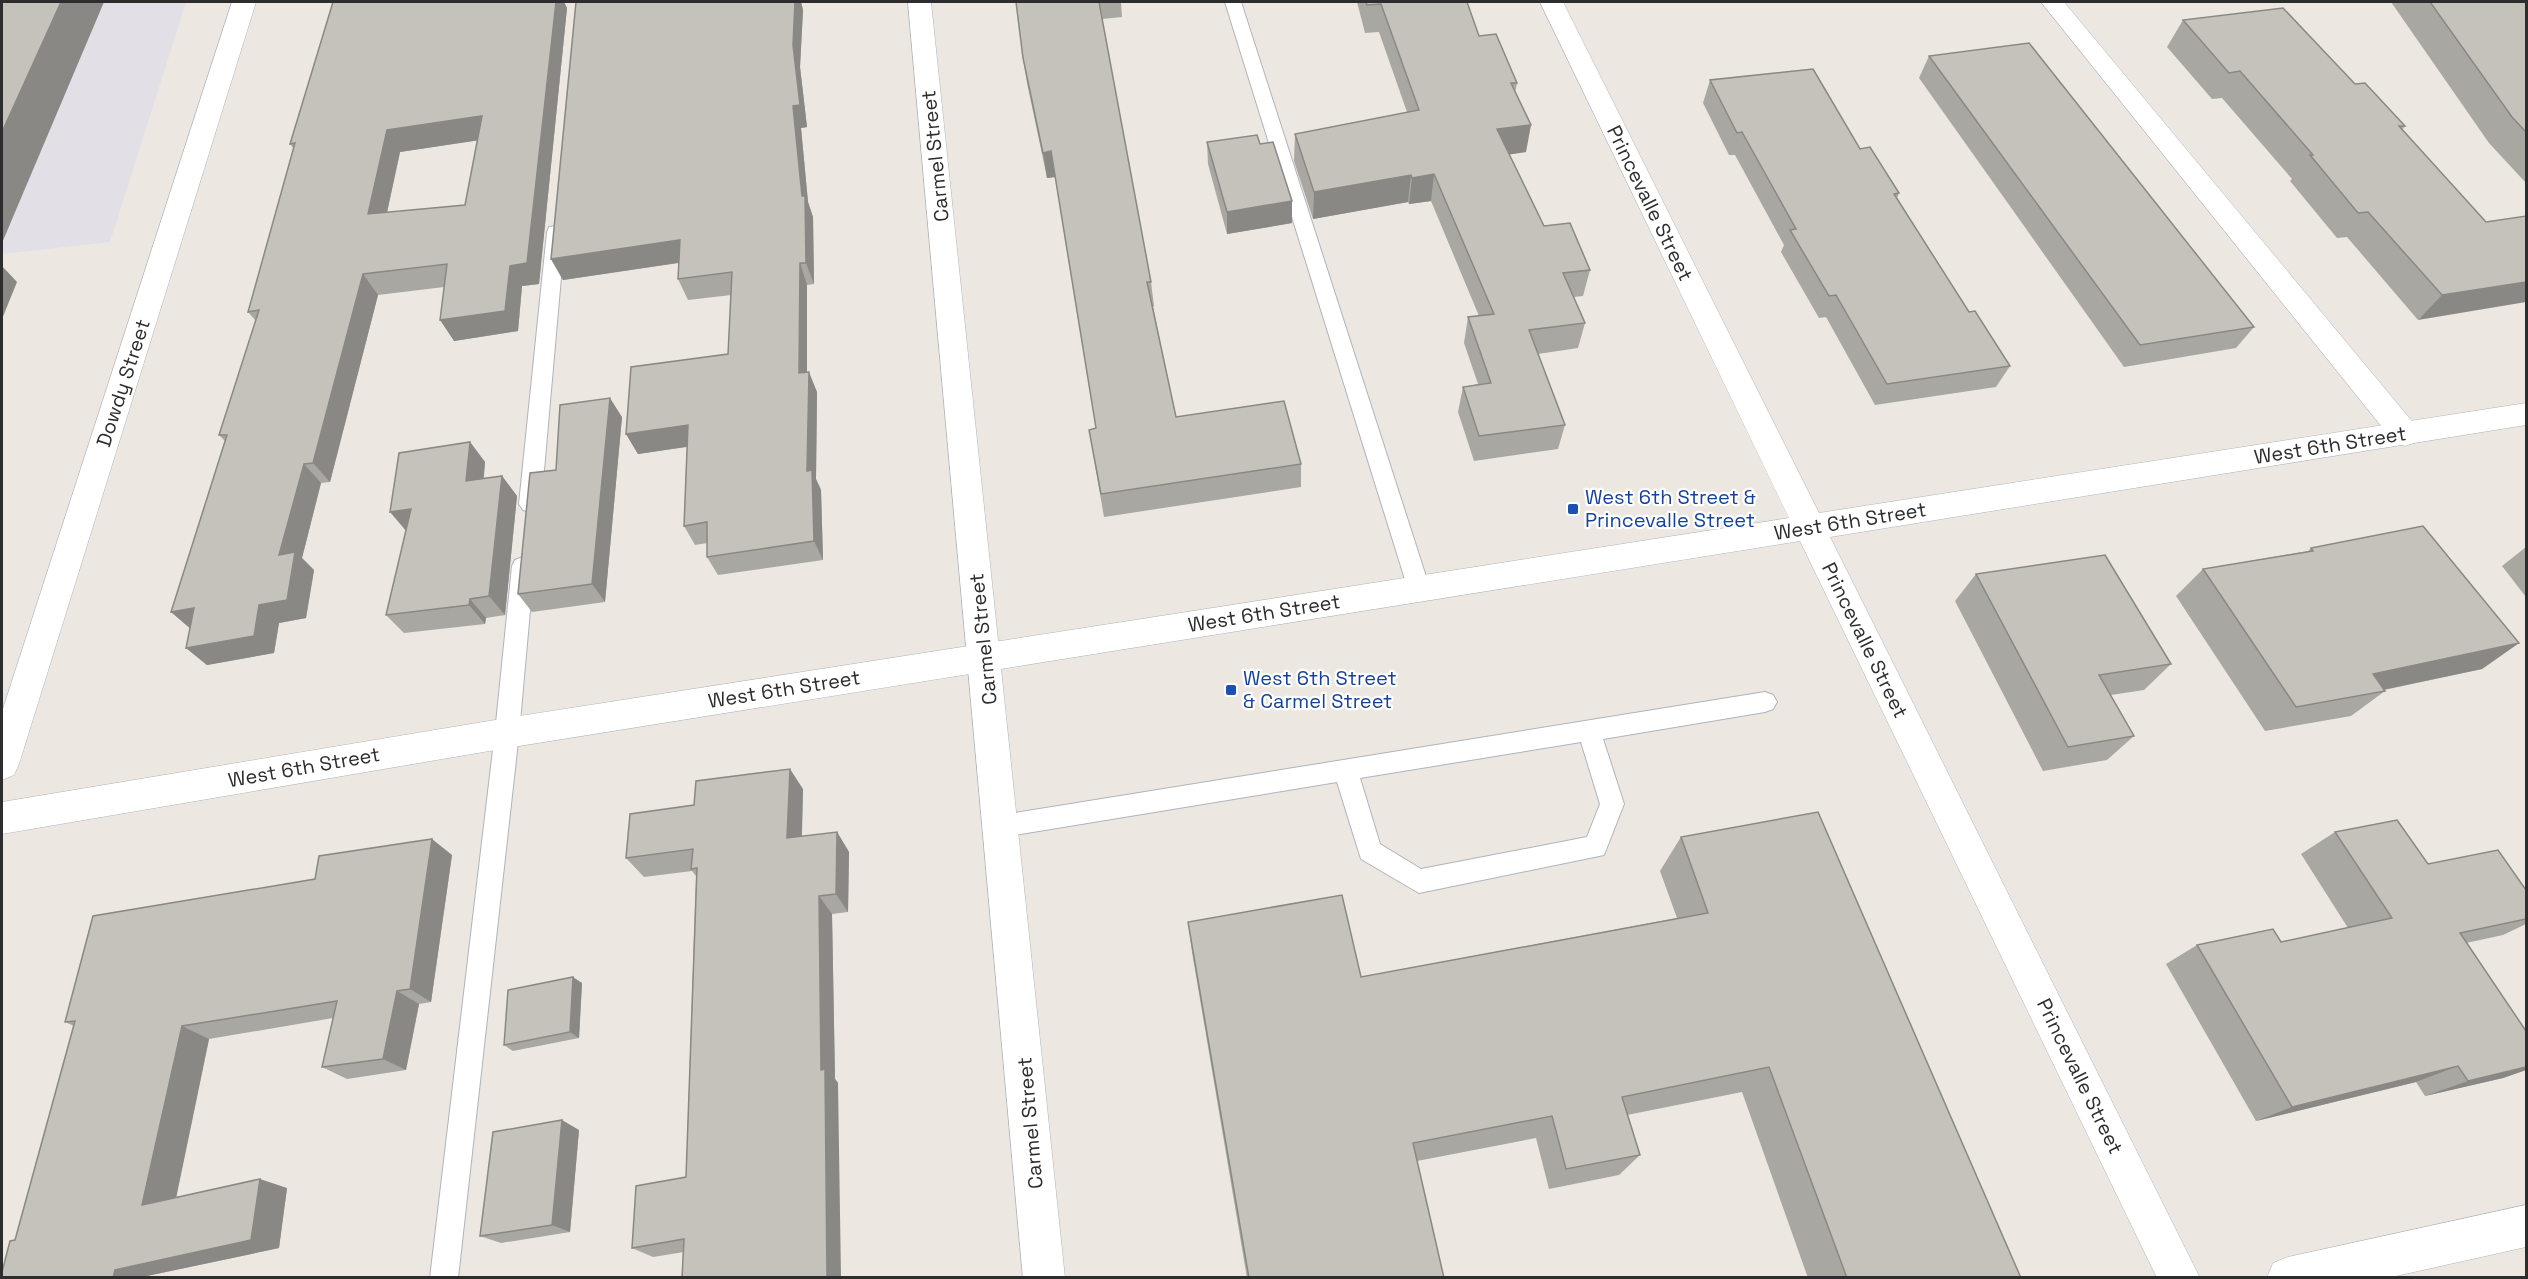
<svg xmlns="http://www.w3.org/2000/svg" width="2528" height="1279" font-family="'Space Grotesk',sans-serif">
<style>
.industrial{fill:#e2e0e6}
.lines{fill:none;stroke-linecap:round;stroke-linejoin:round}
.lane-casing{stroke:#b1b3bb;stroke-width:2}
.street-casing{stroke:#b1b3bb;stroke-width:1}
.secondary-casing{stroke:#b1b3bb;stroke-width:1}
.lane{fill:#fff;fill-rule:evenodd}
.street{fill:#fff;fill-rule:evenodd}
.secondary{fill:#fff;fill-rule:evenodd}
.wall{fill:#a9a7a2;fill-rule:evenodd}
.shaded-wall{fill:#8a8884}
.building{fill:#c5c2bc;stroke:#8a8884;stroke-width:1.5;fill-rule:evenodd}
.transit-dot{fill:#1a4fb4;stroke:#fff;stroke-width:2}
.labels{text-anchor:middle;stroke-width:4.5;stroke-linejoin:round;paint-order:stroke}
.street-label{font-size:20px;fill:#2d2d2d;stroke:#fff}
.transit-label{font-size:20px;fill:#164399;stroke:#fff;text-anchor:start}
</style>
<rect width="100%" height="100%" fill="#ece7e1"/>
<polygon class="industrial" points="2,2 186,2 110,242 2,254"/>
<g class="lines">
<defs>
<g id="lane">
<polygon points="1225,2 1241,2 1430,589 1427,595 1419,598 1411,595 1408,589"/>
<polygon points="556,226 563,227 565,232 541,504 537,510 530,512 523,510 519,504 547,232 549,227"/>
<polygon points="523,557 531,560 534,566 519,733 458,1278 430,1278 495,733 512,566 515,560"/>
<path d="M1765 692 1773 695 1777 702 1773 709 1765 712 1603 739 1624 804 1604 855 1419 893 1361 859 1337 782 1002 837 993 834 990 826 993 818 1002 815ZM1581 742 1600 804 1587 837 1421 869 1380 844 1360 778Z"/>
</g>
<g id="street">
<polygon points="232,2 256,2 19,764 14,775 2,780 2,712"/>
<polygon points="908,2 931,2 1065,1278 1023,1278"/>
<polygon points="2041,2 2064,2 2416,426 2420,434 2416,442 2405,446 2394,442"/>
<polygon points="2526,1205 2526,1247 2387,1278 2267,1278 2273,1263 2288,1257"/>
</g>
<polygon id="secondary" points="1540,2 1563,2 1819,513 2526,403 2526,425 1830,537 2200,1278 2157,1278 1800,541 507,748 2,834 2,802 507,718 1789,518"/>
</defs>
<use href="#lane" class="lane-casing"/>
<use href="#street" class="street-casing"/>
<use href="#secondary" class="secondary-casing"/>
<use href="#lane" class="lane"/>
<use href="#street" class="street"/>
<use href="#secondary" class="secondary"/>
</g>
<g class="wall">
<path d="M333 2H564L567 8 539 284 522 286 518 331 454 341 444 287 378 295 330 482 321 483 302 558 314 570 306 618 279 623 274 653 207 665 186 648 190 628 171 612 225 441 219 435 256 321 248 312 294 149 290 144ZM478 140 465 205 387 213 400 152Z"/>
<polygon points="576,2 801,2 803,10 800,67 807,127 801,128 808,202 813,217 814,284 807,285 807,372 817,392 816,479 821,490 823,560 718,575 707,557 707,543 695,545 684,526 687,447 638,454 626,434 728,354 731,295 688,300 678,279 679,263 563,280 551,259"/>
<polygon points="1016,2 1121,2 1122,17 1102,19 1151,282 1154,306 1153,307 1176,417 1301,464 1301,487 1104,517 1089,430 1096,429 1055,177 1047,178 1027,83 1023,58"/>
<polygon points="1357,2 1467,2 1479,36 1517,83 1515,93 1526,152 1509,154 1544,226 1590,270 1583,296 1574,297 1585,323 1578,348 1538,354 1565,425 1558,449 1474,461 1458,412 1463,387 1478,384 1464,343 1468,317 1479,316 1431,201 1409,204 1408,202 1313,219 1294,161 1295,134 1407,112 1379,32 1365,33"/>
<polygon points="2391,2 2525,2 2526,4 2526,183 2489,143"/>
<polygon points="2183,20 2355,84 2405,126 2402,130 2486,222 2526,216 2418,320 2347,237 2337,238 2290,181 2292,179 2222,98 2212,99 2167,47"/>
<polygon points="1929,56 2254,327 2236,348 2124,367 1919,78"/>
<polygon points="1710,80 1860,149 1899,193 1897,198 1969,312 2010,366 1996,387 1875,405 1826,317 1819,318 1781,252 1784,245 1735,155 1729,155 1703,103"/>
<polygon points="1207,142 1260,144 1292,201 1292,223 1227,234 1208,164"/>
<polygon points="622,417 605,602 532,612 518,594 556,470"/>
<polygon points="470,442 485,462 484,478 502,476 517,496 505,615 486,618 485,624 404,633 386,615"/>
<polygon points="2526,547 2526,597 2502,566"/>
<polygon points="2311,548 2519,643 2482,669 2384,690 2385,691 2351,716 2265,731 2176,596 2203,569 2308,551"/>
<polygon points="1976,574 2171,664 2144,690 2111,695 2134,736 2107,760 2043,771 1955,601"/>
<polygon points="803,789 802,837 837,832 849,852 848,912 832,914 835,1079 838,1083 684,1252 653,1257 632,1248 686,1177 696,876 692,871 644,877 626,858 694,805"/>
<polygon points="2335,832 2428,864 2526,890 2526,924 2503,935 2466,943 2526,1031 2526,1070 2503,1078 2425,1096 2416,1082 2256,1121 2166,964 2197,945 2281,942 2348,928 2301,854"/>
<polygon points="1681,837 2021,1278 1808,1278 1742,1092 1627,1115 1640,1155 1619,1175 1549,1189 1536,1138 1417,1161 1444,1278 1247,1278 1192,952 1188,922 1361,977 1677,918 1660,871"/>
<polygon points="452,855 431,1002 419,1004 406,1070 347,1079 322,1067 333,1018 209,1039 176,1197 287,1188 279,1248 147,1276 15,1240 74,1026 65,1022 315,879"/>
<polygon points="582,983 579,1038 513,1051 504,1045"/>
<polygon points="579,1130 570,1232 501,1243 480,1236"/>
</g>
<g class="shaded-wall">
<polygon points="61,2 104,2 2,243 2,132"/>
<polygon points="556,2 564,2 567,8 539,284 522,286 518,331 454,341 440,320 510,266"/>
<polygon points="795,2 801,2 803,10 800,67 807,127 801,128 808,202 813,217 814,284 806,263 793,106 793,45"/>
<polygon points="482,116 494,138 400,152 382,235 368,214 387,130"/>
<polygon points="1531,125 1526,152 1493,157 1497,129"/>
<polygon points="1051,151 1055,177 1047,178 1043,153"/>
<polygon points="1434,174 1431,201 1409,204 1412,178"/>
<polygon points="1411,175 1408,202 1313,219 1314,192"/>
<polygon points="1292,201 1292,223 1227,234 1227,212"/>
<polygon points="680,240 690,261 563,280 551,259"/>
<polygon points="800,263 807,285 807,394 799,373"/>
<polygon points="2,266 17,282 2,319"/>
<polygon points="363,274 378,295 330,482 313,463"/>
<polygon points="2526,282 2526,302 2418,320 2442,295"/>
<polygon points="809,372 817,392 816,479 821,490 823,560 814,541 807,471"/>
<polygon points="610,398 622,417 605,602 592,584"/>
<polygon points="688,425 698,445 638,454 626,434"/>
<polygon points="470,442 485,462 481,501 466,481"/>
<polygon points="304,464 321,483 302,558 314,570 306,618 279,623 274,653 207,665 186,648 259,605 279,555"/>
<polygon points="502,476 517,496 505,615 489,596"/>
<polygon points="411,509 407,532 390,512"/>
<polygon points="470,599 486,618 485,624 469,605"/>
<polygon points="194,608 192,630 171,612"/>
<polygon points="2519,643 2482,669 2339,699 2373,674"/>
<polygon points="790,769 803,789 801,858 787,838"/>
<polygon points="837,832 849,852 848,912 836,894"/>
<polygon points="432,839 452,855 431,1002 410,989"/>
<polygon points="819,896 832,914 835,1079 838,1083 841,1278 827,1278 821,1070"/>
<polygon points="573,977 582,983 579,1038 570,1032"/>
<polygon points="397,991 419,1004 406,1070 383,1059"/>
<polygon points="182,1026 209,1039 173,1213 142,1205"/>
<polygon points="2458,1066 2416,1082 2256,1121 2292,1107"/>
<polygon points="2526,1067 2526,1070 2503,1078 2425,1096 2468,1081"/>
<polygon points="562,1120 579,1130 570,1232 552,1225"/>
<polygon points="260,1179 287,1188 279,1248 147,1276 147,1278 113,1278 115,1270"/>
</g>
<g class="building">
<polygon points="2,2 61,2 2,132"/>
<path d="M333 2H556L527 263 510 266 505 311 440 320 447 264 363 274 313 463 304 464 279 555 295 552 287 600 259 605 254 636 186 648 194 608 171 612 227 435H219L259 310 248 312 295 143 290 144ZM482 116 465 205 368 214 387 130Z"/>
<polygon points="576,2 795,2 793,45 800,105 793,106 802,196 805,196 806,263 800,263 799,373 809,372 807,471 812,470 814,541 707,557 707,522 684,526 688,425 626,434 631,367 728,354 732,272 678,279 680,240 551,259"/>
<polygon points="1016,2 1099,2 1151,282 1147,282 1176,417 1284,401 1301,464 1101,494 1089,430 1096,428 1051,151 1043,153 1023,58"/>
<polygon points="1366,2 1467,2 1479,36 1496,34 1517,83 1511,83 1531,125 1497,129 1544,226 1570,223 1590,270 1563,273 1585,323 1529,330 1565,425 1479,436 1463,387 1491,383 1468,317 1494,314 1434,174 1412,178 1411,175 1314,192 1295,134 1419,110 1381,4 1367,5"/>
<polygon points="2430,2 2525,2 2526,4 2526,132 2512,117"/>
<polygon points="2283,8 2355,84 2365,83 2405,126 2399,126 2486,222 2526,216 2526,282 2442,295 2368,212 2358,213 2310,155 2313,155 2240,71 2229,73 2183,20"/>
<polygon points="2029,43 2254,327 2140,345 1929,56"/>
<polygon points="1813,69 1860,149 1870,147 1899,193 1894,194 1969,312 1975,311 2010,366 1887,384 1836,295 1829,296 1790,230 1796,229 1742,132 1737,133 1710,80"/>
<polygon points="1257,135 1260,144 1273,142 1292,201 1227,212 1207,142"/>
<polygon points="610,398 592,584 518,594 530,473 556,470 560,405"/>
<polygon points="470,442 466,481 502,476 489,596 470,599 469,605 386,615 411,509 390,512 399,453"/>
<polygon points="2423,526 2519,643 2373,674 2385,691 2296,707 2203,569 2313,551 2311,548"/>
<polygon points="2105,555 2171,664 2099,675 2134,736 2068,747 1976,574"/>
<polygon points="790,769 787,838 837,832 836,894 819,896 821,1070 825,1069 827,1278 682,1278 684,1239 632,1248 636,1186 686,1177 697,868 691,869 693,849 626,858 630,814 694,805 696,781"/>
<polygon points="1818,812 2021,1278 1847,1278 1769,1067 1622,1097 1640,1155 1566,1169 1552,1116 1413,1143 1444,1278 1249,1278 1188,922 1342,895 1361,977 1708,913 1681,837"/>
<polygon points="2397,820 2428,864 2498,850 2526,890 2526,919 2460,933 2526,1031 2526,1067 2468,1081 2458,1066 2292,1107 2197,945 2273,929 2281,942 2392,918 2335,832"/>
<polygon points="432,839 410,989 397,991 383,1059 322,1067 337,1001 182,1026 142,1205 260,1179 251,1240 115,1270 113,1278 2,1278 2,1272 10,1241 15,1240 75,1021 65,1022 93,916 315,879 319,856"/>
<polygon points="573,977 570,1032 504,1045 508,990"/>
<polygon points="562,1120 552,1225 480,1236 493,1132"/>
</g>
<g class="transit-dot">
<rect x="1567" y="503" width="12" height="12" rx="3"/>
<rect x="1225" y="684" width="12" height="12" rx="3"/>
</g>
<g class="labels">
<g class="street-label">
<text transform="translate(935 156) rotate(-96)" y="7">Carmel Street</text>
<text transform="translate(1650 203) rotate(64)" y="7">Princevalle Street</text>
<text transform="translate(123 383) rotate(-72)" y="7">Dowdy Street</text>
<text transform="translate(2330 445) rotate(-9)" y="7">West 6th Street</text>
<text transform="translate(1850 521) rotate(-9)" y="7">West 6th Street</text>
<text transform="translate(1264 613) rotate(-9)" y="7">West 6th Street</text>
<text transform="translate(983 639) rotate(-96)" y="7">Carmel Street</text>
<text transform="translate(1865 640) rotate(64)" y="7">Princevalle Street</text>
<text transform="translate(784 689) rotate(-9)" y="7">West 6th Street</text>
<text transform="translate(304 767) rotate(-10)" y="7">West 6th Street</text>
<text transform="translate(2080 1076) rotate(64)" y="7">Princevalle Street</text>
<text transform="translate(1030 1123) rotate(-95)" y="7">Carmel Street</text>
</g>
<g class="transit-label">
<text x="1585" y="504">West 6th Street &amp;<tspan x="1585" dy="23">Princevalle Street</tspan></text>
<text x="1243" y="685">West 6th Street<tspan x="1243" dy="23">&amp; Carmel Street</tspan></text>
</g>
</g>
<rect width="2528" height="1279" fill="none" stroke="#2d2d2d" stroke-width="6"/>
</svg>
